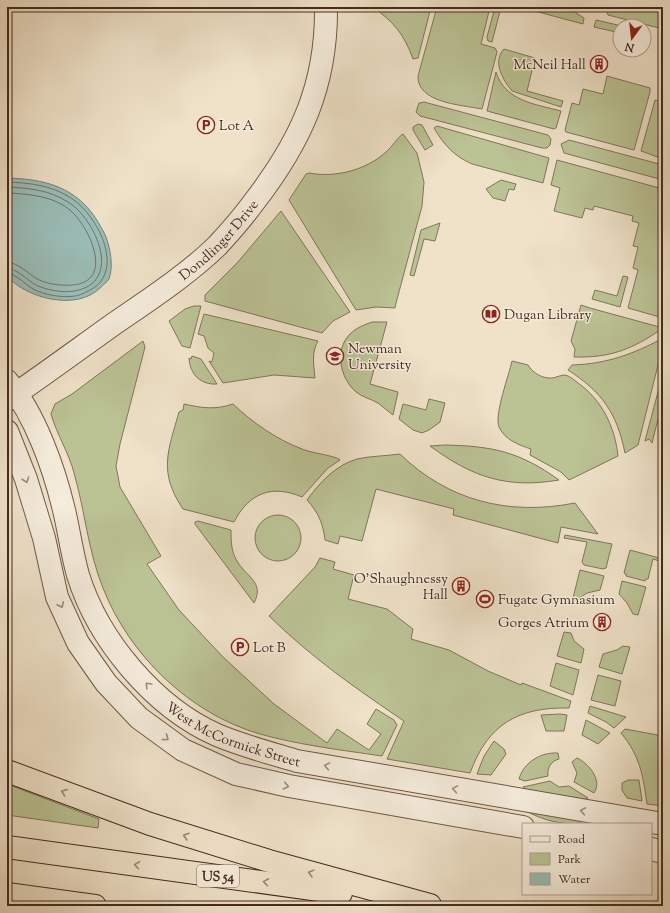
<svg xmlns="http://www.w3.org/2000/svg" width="670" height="913" font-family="'Sorts Mill Goudy',serif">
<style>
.green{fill:#bbc395;stroke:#807659}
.water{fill:#9abdb7;stroke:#788279}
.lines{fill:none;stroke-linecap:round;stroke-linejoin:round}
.shore{stroke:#70746a;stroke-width:1}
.minor-casing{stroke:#705848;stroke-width:24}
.highway-casing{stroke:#452a1d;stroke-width:24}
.minor{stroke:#f5ecdc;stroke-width:22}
.highway{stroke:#efe2c9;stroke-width:22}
.oneway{stroke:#9d8b7c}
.oneway2{stroke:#9a8673}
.labels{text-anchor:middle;stroke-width:3;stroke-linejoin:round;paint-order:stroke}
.shield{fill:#f5ecdc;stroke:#7a6456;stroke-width:1}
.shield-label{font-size:13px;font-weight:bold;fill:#452a1d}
.poi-label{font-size:14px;fill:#452a1d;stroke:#f5ecdc;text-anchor:start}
.street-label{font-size:14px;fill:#452a1d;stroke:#f5ecdc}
</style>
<rect width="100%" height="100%" fill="#efe2c9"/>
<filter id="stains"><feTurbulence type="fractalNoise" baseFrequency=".005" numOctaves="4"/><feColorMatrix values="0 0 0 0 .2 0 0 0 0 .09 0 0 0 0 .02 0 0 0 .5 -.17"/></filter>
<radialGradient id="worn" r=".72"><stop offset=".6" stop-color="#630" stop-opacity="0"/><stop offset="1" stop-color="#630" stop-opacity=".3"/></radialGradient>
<g class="green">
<path d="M372 7H431L418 58 413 59C405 36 393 20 372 7Z"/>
<path d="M437 7H490L481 44 495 48 497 52 482 109C462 105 417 103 418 76Z"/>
<polygon points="495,7 501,7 492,42 488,41 487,37"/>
<polygon points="520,7 572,7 576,13 584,18 583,24"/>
<polygon points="617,7 663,7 663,29 608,15 607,12"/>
<polygon points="596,20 622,26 620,26 620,33 594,27"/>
<path d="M504 49 535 58 527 91 563 101 561 107 512 91C503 80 492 62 504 49Z"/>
<path d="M496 72C505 101 535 104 561 111L556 128 554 129 487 111Z"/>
<polygon points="607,76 650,88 650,92 634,150 566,132 565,130 572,103 579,105 583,89 603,94"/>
<polygon points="655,100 663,102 663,159 641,151"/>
<polygon points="424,102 548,135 551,139 550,145 547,148 542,148 420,116 416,112 419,103"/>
<polygon points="418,124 422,125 433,145 425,150 413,130 413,127"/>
<path d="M437 126 549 158 543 183 472 164C454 156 444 145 434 128Z"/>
<path d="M403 134 417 153 424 182 422 206 396 303 395 308 376 307 356 310 289 200 306 174 309 173C336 178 366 170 386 152 392 147 397 138 403 134Z"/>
<polygon points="569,140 663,165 663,180 564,153 561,144"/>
<polygon points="557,160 663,189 663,318 628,308 638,270 633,268 638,247 633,246 639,223 632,221 633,216 594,206 593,210 585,208 582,218 554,211 560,188 551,185"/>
<polygon points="501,180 516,184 514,190 509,189 505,201 493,198 486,189"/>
<polygon points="281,211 350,312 333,321 322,333 205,301 205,295 237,263"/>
<polygon points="440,223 435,241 424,239 414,276 410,275 421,230"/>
<polygon points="623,276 628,277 620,307 592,299 595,290 617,296"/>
<path d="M581 305 590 308 663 328C633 349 611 358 574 357L575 349 571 341Z"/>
<polygon points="194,306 201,306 190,348 182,346 169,321 185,309"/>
<path d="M204 314 318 341C311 353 314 365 315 378L274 375 223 383 209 361 212 362 214 353 208 348 204 336 198 334Z"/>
<path d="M372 322H387L370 384 398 392 393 415C388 411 383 407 378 403 371 399 362 397 356 392 340 378 334 350 350 334 356 328 364 325 372 322Z"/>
<path d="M663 338V345L638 445 625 453C617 413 602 392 568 370L572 365C606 364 634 354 663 338Z"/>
<path d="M143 341 145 347 120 444 116 466 120 487 161 556 147 564 179 610 223 657 274 704 327 743 337 729 369 750 381 734 367 724 376 709 394 720 397 725 382 756C341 750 299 745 260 734 190 714 129 655 103 588 88 551 85 511 74 473 69 453 57 435 51 414L55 404 72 394Z"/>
<path d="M192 356 201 359 217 384C201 385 190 375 189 358L191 359Z"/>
<path d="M512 361 528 365C533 373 542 379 553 378 557 377 561 375 565 375 570 376 574 380 578 383 602 400 615 427 618 456L569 480 561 472 530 455 531 449C519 445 505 440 499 427 494 415 509 375 512 361Z"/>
<polygon points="663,373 663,399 652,443 649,439 645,441"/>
<polygon points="429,399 445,403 440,422 429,430 422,433 413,430 399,419 403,404 426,410"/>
<path d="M184 404C201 408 216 410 233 404 253 423 276 439 302 449 311 453 337 456 340 460L328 468 302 497C272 484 249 493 234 522L183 509C158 472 168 451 179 412L183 410Z"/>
<path d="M445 445C493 446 520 452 559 480 507 489 472 477 430 446Z"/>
<path d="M400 454C448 501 509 516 575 503L598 534 561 527 558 543 453 515 454 509 376 489 362 541 340 536 338 544 325 540C323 523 318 512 307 500 320 482 336 465 357 459 370 456 386 456 400 454Z"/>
<circle cx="278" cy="538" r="23"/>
<path d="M198 521 231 530C231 541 231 551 237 561 246 577 265 582 254 603L195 524V522Z"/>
<polygon points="565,535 612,544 606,568 603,569 584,565 582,562 587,542 564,538"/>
<polygon points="630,550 663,559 663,562 653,559 648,579 646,579 645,581 626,576 626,574 624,573"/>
<path d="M320 558 335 562 333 569 354 575 348 599 387 609 413 629 411 639 449 650 488 671 521 685 522 683 571 701 569 708C518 707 488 724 470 773L387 759 404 721C355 688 311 657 269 616L315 567Z"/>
<polygon points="580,570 604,576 600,590 587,593 578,599 573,598"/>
<polygon points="622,581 646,587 638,615 633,614 627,603 619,594"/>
<polygon points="564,632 571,633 574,641 584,649 581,663 557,656"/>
<polygon points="623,646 630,647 622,674 599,667 603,654 617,650"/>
<polygon points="556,663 579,670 573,695 550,686"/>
<polygon points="598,675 621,681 615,706 591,700"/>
<polygon points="590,706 626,717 614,728 606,722 588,713"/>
<polygon points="560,714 567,715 564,731 546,731 541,715"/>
<polygon points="586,720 610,733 598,744 582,735"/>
<path d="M625 729 663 736V806L647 804C643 775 640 756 621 733Z"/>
<polygon points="494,741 504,749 506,754 491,775 477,774 484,756"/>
<path d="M558 753 559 759C551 761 547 768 548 776L525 781 519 779C524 762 541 752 558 753Z"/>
<path d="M577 758C588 763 603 780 594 793L574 782 577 773 572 762Z"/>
<polygon points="639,780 642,801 627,798 622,790 622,783 628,780"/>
<polygon points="550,781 559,787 569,786 588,798 582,800 525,789 523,787"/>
<polygon points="7,784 99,819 98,828 7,815"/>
<path d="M526 811 581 820 580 824C559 824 545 821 526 811Z"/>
</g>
<path class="water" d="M7 178C45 179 77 187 98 222 102 229 106 235 108 243 111 254 113 268 109 279 107 282 103 285 100 288 77 311 27 299 7 276Z"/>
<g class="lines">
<g class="shore">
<path d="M7 182C30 183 51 185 71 198 99 216 128 275 86 292 82 294 78 296 75 296 62 298 44 295 33 289 25 284 16 274 7 273"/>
<path d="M7 187C29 188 49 190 68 202 96 219 124 283 74 291 63 293 46 290 36 285 27 280 17 269 7 268"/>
<path d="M7 193C29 194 54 196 71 211 90 228 115 282 72 285 62 286 48 284 39 280 28 274 19 263 7 262"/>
</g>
<defs>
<g id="minor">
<path id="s1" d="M7 381C35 414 54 468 64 510 69 531 72 554 78 575 98 640 154 707 217 735 243 746 270 753 297 761L663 824"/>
<path id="s2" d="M7 400C42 376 76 351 111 326 147 301 186 276 217 246 230 232 243 217 254 202 301 141 327 85 326 7"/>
<polyline points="7,431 26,479 44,538 57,597 78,643 106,683 139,718 183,750 236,774 289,786 523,827"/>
<polyline points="651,849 663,852"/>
</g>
<g id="highway">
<polyline points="7,771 150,824 269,861 430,905"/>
<polyline points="7,847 341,893"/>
<polyline points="7,894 95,906"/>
</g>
</defs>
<use href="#minor" class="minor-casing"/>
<use href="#highway" class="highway-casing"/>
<use href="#minor" class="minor"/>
<use href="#highway" class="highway"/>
</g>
<defs><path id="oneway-chevron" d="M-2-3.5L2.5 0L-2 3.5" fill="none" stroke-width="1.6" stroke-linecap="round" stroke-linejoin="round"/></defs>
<g class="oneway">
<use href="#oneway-chevron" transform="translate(26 480) rotate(71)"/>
<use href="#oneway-chevron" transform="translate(61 605) rotate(65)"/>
<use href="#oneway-chevron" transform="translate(148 685) rotate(-134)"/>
<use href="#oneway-chevron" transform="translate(166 738) rotate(36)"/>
<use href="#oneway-chevron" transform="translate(327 766) rotate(-170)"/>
<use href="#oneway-chevron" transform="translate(286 786) rotate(12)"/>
<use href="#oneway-chevron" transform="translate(455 789) rotate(-170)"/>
<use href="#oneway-chevron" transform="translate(583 811) rotate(-170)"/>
</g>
<g class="oneway2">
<use href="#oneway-chevron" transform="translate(64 792) rotate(-160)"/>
<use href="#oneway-chevron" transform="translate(186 836) rotate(-163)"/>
<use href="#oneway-chevron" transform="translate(137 865) rotate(-172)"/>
<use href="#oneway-chevron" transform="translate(311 873) rotate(-165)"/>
<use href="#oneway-chevron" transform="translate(266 882) rotate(-172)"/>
</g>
<defs>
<symbol id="building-ring" viewBox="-11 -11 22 22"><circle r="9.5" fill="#f5ecdc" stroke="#8f2418" stroke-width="1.5"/><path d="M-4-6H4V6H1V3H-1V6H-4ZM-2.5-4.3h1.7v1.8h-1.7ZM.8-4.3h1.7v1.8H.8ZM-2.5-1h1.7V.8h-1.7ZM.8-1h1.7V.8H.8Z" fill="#8f2418"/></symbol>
<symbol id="parking-ring" viewBox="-11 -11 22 22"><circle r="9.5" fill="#f5ecdc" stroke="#8f2418" stroke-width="1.5"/><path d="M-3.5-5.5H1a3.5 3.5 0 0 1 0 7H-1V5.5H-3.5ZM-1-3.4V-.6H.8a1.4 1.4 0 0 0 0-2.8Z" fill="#8f2418"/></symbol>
<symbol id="library-ring" viewBox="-11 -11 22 22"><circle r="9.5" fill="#f5ecdc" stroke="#8f2418" stroke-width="1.5"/><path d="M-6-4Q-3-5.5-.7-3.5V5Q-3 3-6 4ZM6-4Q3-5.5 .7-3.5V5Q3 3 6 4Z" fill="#8f2418"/></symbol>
<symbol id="university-ring" viewBox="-11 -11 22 22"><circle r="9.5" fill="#f5ecdc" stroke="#8f2418" stroke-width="1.5"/><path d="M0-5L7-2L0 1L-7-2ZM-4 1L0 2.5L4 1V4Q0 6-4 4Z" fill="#8f2418"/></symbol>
<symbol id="stadium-ring" viewBox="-11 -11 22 22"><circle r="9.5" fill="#f5ecdc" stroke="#8f2418" stroke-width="1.5"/><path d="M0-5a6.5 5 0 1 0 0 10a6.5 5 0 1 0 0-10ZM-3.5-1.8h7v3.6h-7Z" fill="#8f2418"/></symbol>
</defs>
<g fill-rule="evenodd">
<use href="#building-ring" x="589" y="54" width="20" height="20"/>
<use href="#parking-ring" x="196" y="115" width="20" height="20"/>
<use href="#library-ring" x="481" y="304" width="20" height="20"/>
<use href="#university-ring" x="325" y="346" width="20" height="20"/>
<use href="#building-ring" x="451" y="576" width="20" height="20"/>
<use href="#stadium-ring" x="475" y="589" width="20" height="20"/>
<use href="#building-ring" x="592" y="612" width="20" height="20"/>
<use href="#parking-ring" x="230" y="637" width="20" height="20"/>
</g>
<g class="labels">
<rect class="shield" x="197" y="865" width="42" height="22" rx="3"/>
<g class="shield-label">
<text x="218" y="881">US 54</text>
</g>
<g class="poi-label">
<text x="586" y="69" text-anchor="end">McNeil Hall</text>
<text x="219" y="130">Lot A</text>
<text x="504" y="319">Dugan Library</text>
<text x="348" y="353">Newman<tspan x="348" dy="16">University</tspan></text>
<text x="448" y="583" text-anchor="end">O'Shaughnessy<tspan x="448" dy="16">Hall</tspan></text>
<text x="498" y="604">Fugate Gymnasium</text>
<text x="589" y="627" text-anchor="end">Gorges Atrium</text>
<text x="253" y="652">Lot B</text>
</g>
<g class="street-label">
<text dy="5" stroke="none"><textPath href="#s2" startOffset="266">Dondlinger Drive</textPath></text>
<text dy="5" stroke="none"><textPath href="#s1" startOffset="441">West McCormick Street</textPath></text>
</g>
</g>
<rect width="670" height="913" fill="none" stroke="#efe2c9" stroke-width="24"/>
<rect x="8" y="8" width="654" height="897" fill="none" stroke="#452a1d" stroke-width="2"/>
<rect x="12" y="12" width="646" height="889" fill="none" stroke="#452a1d"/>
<rect x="522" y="823" width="130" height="72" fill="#f5ecdc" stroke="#af9e90"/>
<rect x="530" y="836" width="20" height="6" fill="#f5ecdc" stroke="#af9e90"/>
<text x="558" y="843" font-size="12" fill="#452a1d">Road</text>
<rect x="530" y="853" width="20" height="12" fill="#bbc395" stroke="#af9e90"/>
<text x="558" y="863" font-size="12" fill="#452a1d">Park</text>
<rect x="530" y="873" width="20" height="12" fill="#9abdb7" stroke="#af9e90"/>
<text x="558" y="883" font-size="12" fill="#452a1d">Water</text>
<g transform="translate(632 38) rotate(195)"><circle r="19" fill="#f5ecdc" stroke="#af9e90"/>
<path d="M0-3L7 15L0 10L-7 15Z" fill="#8f2418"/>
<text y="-6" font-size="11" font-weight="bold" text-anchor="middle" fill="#452a1d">N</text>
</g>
<rect width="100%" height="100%" filter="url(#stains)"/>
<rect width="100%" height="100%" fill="url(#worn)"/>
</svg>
